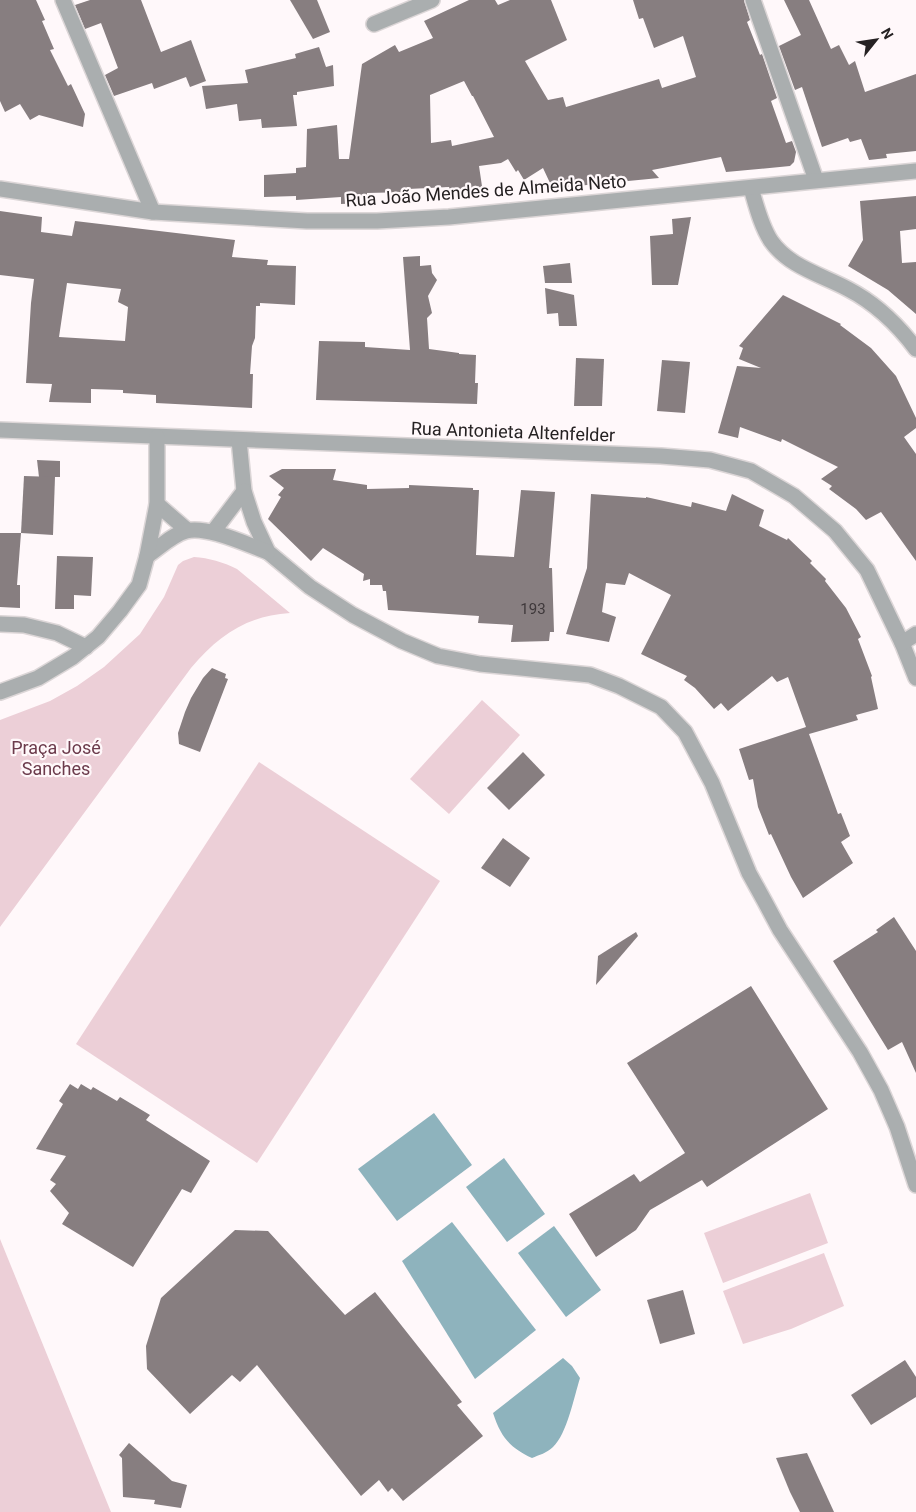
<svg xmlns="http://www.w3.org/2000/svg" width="916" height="1512" font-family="Roboto,sans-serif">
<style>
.green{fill:#eccfd7}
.water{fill:#8eb3bd}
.building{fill:#877e80;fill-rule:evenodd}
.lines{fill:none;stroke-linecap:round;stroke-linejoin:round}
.street-casing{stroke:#dcd6d7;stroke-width:18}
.street{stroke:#aaaeaf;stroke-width:15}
.labels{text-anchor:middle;stroke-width:4.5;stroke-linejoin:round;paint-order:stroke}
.number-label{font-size:15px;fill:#3e383a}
.street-label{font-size:18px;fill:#252122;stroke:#fff8fa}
.park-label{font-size:18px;fill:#6c3b4c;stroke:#fff8fa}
</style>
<rect width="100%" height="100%" fill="#fff8fa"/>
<g class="green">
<path d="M194 557C209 558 223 562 237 569L290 613C246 616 219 635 191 668L0 927V720L50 701 77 686 104 667 140 634 164 597 178 565 183 561Z"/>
<polygon points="482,700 520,735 449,814 410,779"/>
<polygon points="259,762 440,881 257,1163 76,1044"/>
<polygon points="810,1193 828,1243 723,1283 704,1233"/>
<polygon points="0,1239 102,1490 111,1512 0,1512"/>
<polygon points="824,1253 844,1306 791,1329 743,1344 723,1291"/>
</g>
<g class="water">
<polygon points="434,1113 472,1165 397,1221 358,1169"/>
<polygon points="504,1158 545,1214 507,1242 466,1187"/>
<polygon points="452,1222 536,1330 475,1379 402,1261"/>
<polygon points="554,1226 601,1290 566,1317 518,1253"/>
<path d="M563 1358 572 1366 580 1378C574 1397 567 1434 553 1447 547 1453 539 1455 532 1458 509 1447 501 1437 493 1413Z"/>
</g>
<g class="building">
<polygon points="0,0 36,0 45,20 42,21 54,49 50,50 68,86 71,84 85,114 83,127 39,115 30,120 20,104 5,112 0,101"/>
<polygon points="90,0 141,0 161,52 191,40 206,81 190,87 186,77 154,89 152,83 114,96 105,75 118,68 101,23 85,29 75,5"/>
<polygon points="290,0 317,0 330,32 313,39"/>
<path d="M469 0H495L498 5 510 0H551L567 40 525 61 548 100 563 97 566 107 659 79 662 88 696 77 683 36 654 48 643 18 639 19 633 0H744L750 20 747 22 760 55 762 54 777 98 771 101 786 143 792 141 796 152 794 162 790 166 726 172 721 157 652 170 659 178 556 188 555 182 550 183 543 168 524 180 518 170 516 172 508 159 501 163 479 166 483 193 467 195 466 190H450L449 187 408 189V192L367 193V195L360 196 361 203 341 204V197L296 200V196L264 197V175L296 173V168L306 167 307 129 337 125 339 159H349L362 64 395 45 399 52 433 38 424 21ZM464 81 472 96H473L494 137 452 146 451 140 431 143 430 95Z"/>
<polygon points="784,0 809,0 831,49 839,45 849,65 855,61 865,92 916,74 916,151 886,154 887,158 869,160 861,139 850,142 848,138 822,147 802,87 795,90 779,46 801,35"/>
<polygon points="319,47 326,67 333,65 334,86 297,92 297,95 293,95 297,126 262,128 261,119 239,121 237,104 206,109 202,86 248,83 245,70 296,58 295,54"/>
<polygon points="916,196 916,229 900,231 902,263 916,262 916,314 888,290 848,266 863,240 860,201"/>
<path d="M0 211 42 217 41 232 72 236 75 221 235 240 232 257 268 260 267 265 296 266 295 305 260 303V306H256L255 338 252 346 250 374H253L252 408 156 403V395L123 393V390L91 389V403L49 402 52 384 26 383 31 303 34 279 0 275ZM67 283 121 289 118 302 128 307 125 341 59 337Z"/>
<polygon points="691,217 678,285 652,285 650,236 673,234 672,219"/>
<polygon points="420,256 420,266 431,265 432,273 437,280 428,296 432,313 427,318 429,349 459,353 459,354 476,355 475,383 478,383 477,404 316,400 319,341 365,342 365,347 410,350 403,257"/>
<polygon points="570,263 572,283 545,283 543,266"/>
<polygon points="545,288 574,295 577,326 559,326 558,313 547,314"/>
<polygon points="783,295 841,324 840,325 871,348 896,376 916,418 916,428 904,437 916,454 916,561 881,512 866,520 856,509 829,489 832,486 821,479 838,467 782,439 781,442 740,427 738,438 718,433 737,366 761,368 739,359 743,348 739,346"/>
<polygon points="576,358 604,359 602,406 574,406"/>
<polygon points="662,360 690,362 685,413 657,411"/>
<polygon points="37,460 60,461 60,477 39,477"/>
<polygon points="282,469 336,469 333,480 367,485 367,489 409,488 409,485 473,488 473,490 479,490 476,555 514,557 521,490 555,492 549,568 552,568 554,632 550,632 549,641 511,642 513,625 478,623 479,616 388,610 386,591 383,591 382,585 370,585 370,579 363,581 364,574 323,548 311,561 268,519 281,497 278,495 284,488 269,476"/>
<polygon points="24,476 55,477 53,535 21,533"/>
<polygon points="591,494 646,498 646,497 691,507 692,502 726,511 732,494 764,510 759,526 787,540 788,538 812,561 810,563 826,579 825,581 846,608 861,637 858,639 872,676 871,677 878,709 856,715 858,720 809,734 838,814 841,813 850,836 841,842 853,863 803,898 791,877 771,834 769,835 758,807 753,779 749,780 739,749 806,727 788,677 777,682 772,676 728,711 721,703 714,709 695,688 684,680 687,676 641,654 671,595 629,573 625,585 606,583 602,612 616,617 609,642 566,634 587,568"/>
<polygon points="0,533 21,533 17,585 20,585 20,608 0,607"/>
<polygon points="57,556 93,557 91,596 74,595 74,609 55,609"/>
<polygon points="212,668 226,674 225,678 228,679 200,752 179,744 178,733 185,712 191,698 203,678"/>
<polygon points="523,752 545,775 509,810 487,788"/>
<polygon points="503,838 530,858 510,887 481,868"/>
<polygon points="894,917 916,951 916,1073 902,1042 888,1050 833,961 878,932 876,930"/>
<polygon points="636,932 638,936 596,985 598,956"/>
<polygon points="751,986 828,1109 707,1187 702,1180 650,1210 636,1230 596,1257 569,1214 634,1174 640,1182 685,1153 627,1063"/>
<polygon points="70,1084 78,1089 81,1084 91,1090 93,1087 117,1101 120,1097 150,1115 146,1120 210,1161 191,1193 182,1189 133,1267 62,1224 69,1213 50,1191 56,1184 50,1180 66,1156 36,1149 63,1104 59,1101"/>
<polygon points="235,1230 268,1231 345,1315 375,1292 462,1402 457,1405 483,1436 403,1501 392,1488 388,1492 379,1480 361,1496 257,1365 240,1382 232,1375 190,1414 147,1369 146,1346 161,1298"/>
<polygon points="683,1290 695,1334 660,1344 647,1300"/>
<polygon points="905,1360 916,1377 916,1397 871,1425 851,1395"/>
<polygon points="129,1443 172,1481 187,1485 181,1508 154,1504 155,1500 123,1497 122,1458 119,1455"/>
<polygon points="807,1453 834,1512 800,1512 790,1492 776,1458"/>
</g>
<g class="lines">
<defs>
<g id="street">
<polyline points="63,0 153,212"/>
<polyline points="753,0 816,180"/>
<polyline points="374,24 432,0"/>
<path d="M751 188C756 205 761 226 771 241 789 267 822 275 848 289 875 303 898 325 916 349"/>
<polyline points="0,189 153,212 307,221 377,221 449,217 916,171"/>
<polyline points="0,430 661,456 710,460 751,471 794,496 835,531 867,570 902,643 916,678"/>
<polyline points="239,440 244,491 254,522 268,552 310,587 353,615 402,641 438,656 480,664 590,675 619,686 661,707 685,732 712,783 749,873 765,902 780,930 860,1052 881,1090 897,1127 916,1185"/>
<polyline points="157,504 187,530"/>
<polyline points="213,532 244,491"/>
<path d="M147 556C159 548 172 535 186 531 206 525 248 545 268 552"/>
<polyline points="0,624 24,625 57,633 86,647"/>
<polyline points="902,643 916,634"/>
<polyline points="0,692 38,678 73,657 98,637 120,611 139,585 147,556 157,504 157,437"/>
</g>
</defs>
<use href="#street" class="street-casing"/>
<use href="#street" class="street"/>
</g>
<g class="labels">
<g class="number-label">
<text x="533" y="614">193</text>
</g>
<g class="street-label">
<text transform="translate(486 191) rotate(-4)" y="6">Rua João Mendes de Almeida Neto</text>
<text transform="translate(513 432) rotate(2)" y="6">Rua Antonieta Altenfelder</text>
</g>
<g class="park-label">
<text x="56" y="754">Praça José<tspan x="56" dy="21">Sanches</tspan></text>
</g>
</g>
<g transform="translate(876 40) rotate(60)" stroke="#fff8fa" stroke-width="4" paint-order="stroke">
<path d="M0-4L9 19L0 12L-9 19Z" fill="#252122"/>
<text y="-8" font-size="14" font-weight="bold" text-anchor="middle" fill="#252122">N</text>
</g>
</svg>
